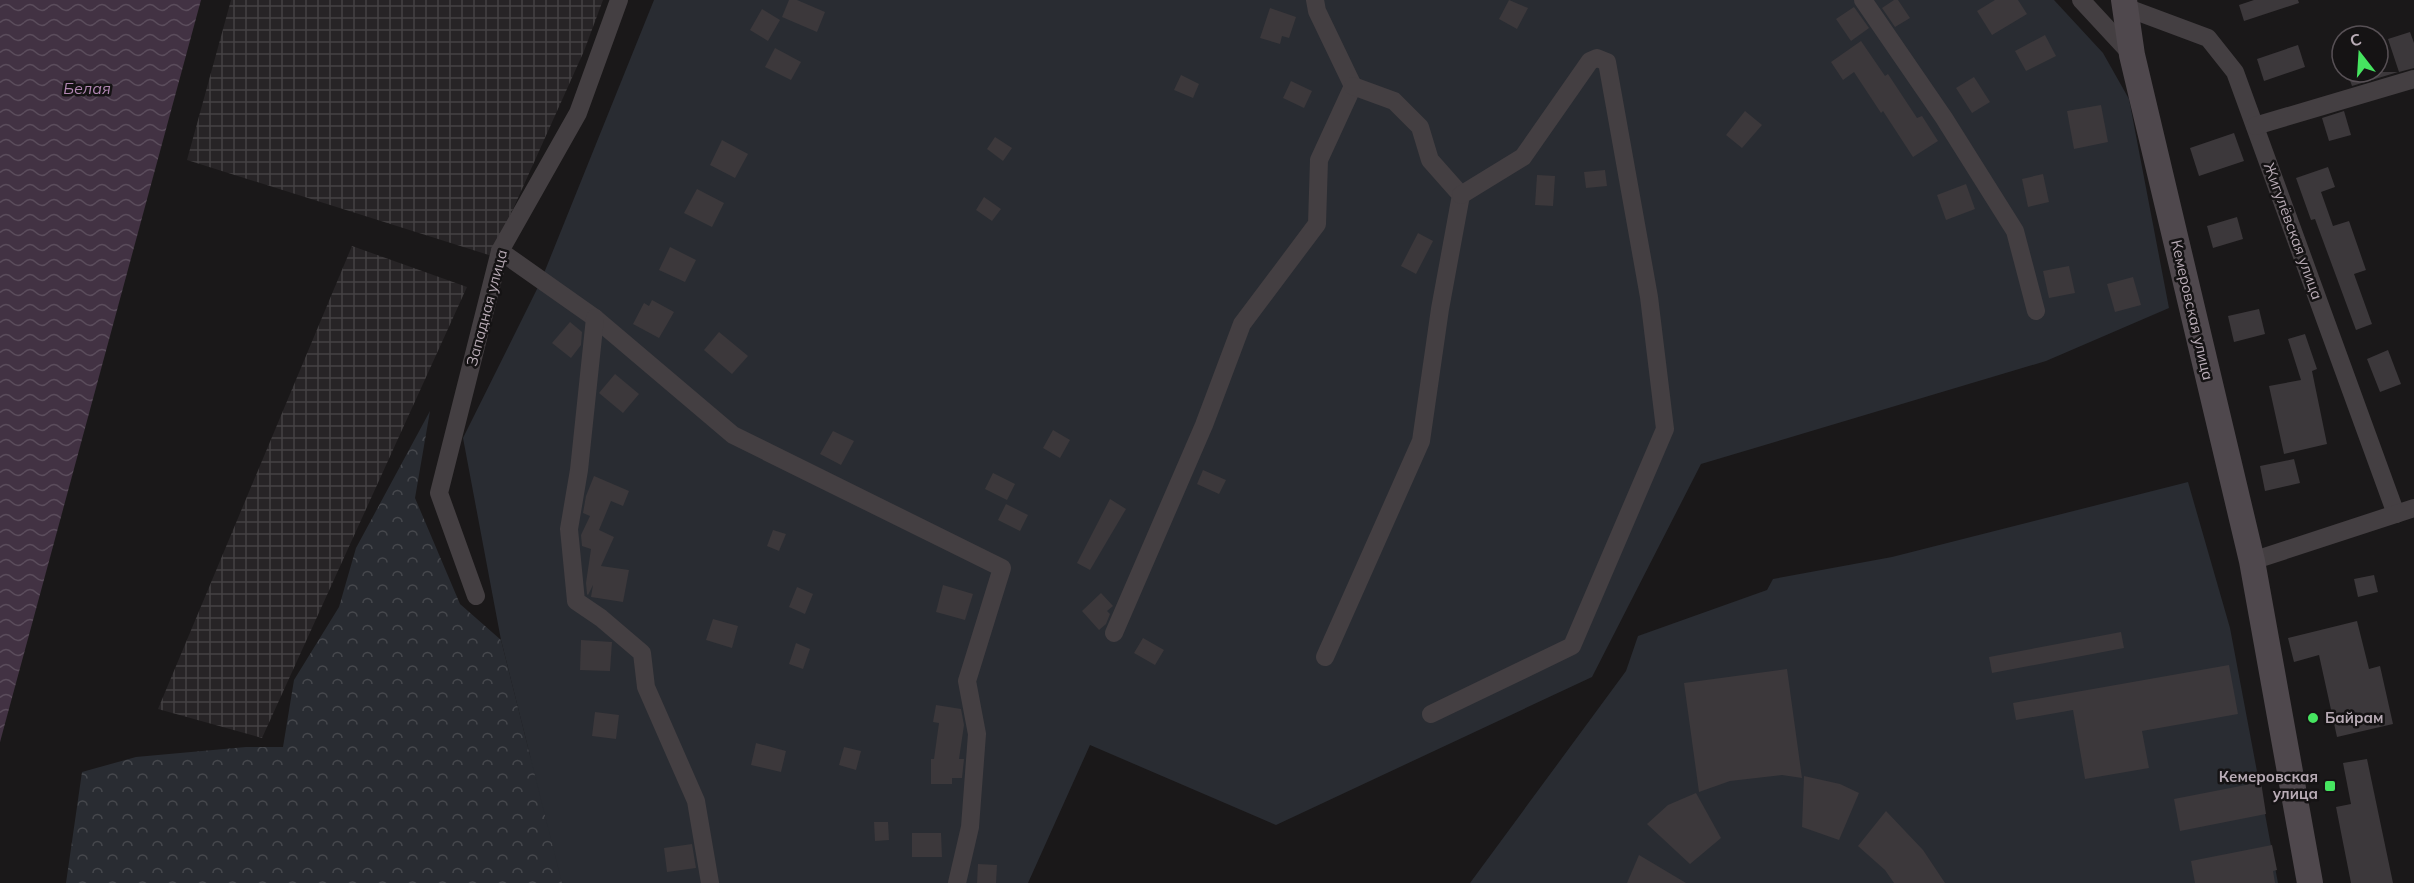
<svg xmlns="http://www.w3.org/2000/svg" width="2414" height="883" font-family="Mulish,sans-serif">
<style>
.industrial{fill:url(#industrial-grid)}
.forest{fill:url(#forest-crowns)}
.garden{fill:#292c32}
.water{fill:url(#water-waves)}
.building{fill:#3c383b}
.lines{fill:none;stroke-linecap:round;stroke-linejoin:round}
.street{stroke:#443f42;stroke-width:18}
.secondary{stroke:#4f484d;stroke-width:26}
.poi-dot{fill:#46e560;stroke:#151314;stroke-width:2}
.labels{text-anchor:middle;stroke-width:5;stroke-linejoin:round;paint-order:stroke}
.street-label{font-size:15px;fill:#b9acb6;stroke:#151314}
.poi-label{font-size:15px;font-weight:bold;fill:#b9acb6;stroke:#151314;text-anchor:start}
.water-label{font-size:16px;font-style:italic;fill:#b086b1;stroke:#151314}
</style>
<defs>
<pattern id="industrial-grid" width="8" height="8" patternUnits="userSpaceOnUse" patternTransform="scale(1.5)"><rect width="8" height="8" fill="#272426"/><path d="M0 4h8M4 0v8" fill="none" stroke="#444143"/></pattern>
<pattern id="forest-crowns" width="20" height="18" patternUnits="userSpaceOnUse" patternTransform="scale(1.5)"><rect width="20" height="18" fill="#292c32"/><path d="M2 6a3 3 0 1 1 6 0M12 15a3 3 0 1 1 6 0" fill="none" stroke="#46484d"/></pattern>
<pattern id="water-waves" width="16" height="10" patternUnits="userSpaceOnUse" patternTransform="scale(1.5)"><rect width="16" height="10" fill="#423243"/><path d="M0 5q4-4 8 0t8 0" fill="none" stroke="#5b4d5c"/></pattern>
</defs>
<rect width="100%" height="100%" fill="#1a1819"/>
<g class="industrial">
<polygon points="231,0 603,0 584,51 492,256 187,160"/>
<polygon points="352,246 467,287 262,738 158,709"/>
</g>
<polygon class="forest" points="430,411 415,498 460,604 501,640 530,755 576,883 66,883 82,772 136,757 246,747 283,747 294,680 339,607 356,548"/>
<g class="garden">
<polygon points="654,0 2054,0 2103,53 2129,99 2169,308 2046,361 1701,464 1592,677 1276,825 1090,745 1028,883 562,883 501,640 463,438 540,283"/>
<polygon points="2188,482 2230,628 2278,883 1470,883 1626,671 1638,636 1767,590 1773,579 1892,557"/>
</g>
<polygon class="water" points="0,0 201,0 0,742"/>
<g class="building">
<polygon points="789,0 797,0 825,12 817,32 782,17"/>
<polygon points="1509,0 1528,8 1517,29 1499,19"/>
<polygon points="1894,0 1898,0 1910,18 1895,27 1882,8"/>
<polygon points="1995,0 2018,0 2027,14 1992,35 1977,11"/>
<polygon points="2254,0 2298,0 2299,3 2244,21 2239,5"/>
<polygon points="1854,7 1869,28 1851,41 1836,19"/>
<polygon points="1270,8 1296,17 1289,38 1282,36 1280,44 1260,38"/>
<polygon points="762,9 780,20 768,41 750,30"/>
<polygon points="2410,32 2414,43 2414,68 2399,72 2388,39"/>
<polygon points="2045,35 2056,56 2026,71 2015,51"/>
<polygon points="1861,41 1885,76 1888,74 1917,118 1922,116 1938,141 1913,157 1883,111 1881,113 1854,72 1843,80 1831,62"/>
<polygon points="2298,45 2305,67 2264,81 2257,59"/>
<polygon points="775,48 801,62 791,80 765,67"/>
<polygon points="2347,72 2398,72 2352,86"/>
<polygon points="1181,75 1199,84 1193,98 1174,90"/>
<polygon points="1974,77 1990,102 1972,113 1956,88"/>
<polygon points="1291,81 1312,91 1304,108 1283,98"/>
<polygon points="2101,105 2108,142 2074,149 2067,111"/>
<polygon points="1745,111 1762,125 1742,148 1726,135"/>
<polygon points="2344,111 2351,135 2329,141 2322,118"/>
<polygon points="2234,133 2244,161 2199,176 2190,148"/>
<polygon points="995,137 1012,148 1003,161 987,149"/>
<polygon points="722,140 748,154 735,178 710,165"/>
<polygon points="2328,167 2335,187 2321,192 2333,226 2349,221 2366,270 2354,274 2372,324 2356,330 2315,219 2311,220 2296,178"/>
<polygon points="1605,170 1607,186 1586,188 1584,172"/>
<polygon points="2043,174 2049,202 2028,207 2022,179"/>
<polygon points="1537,175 1555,176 1553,206 1535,205"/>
<polygon points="1966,184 1975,209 1946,220 1937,195"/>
<polygon points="697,189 724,203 712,227 684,213"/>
<polygon points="984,197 1001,209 992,221 976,210"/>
<polygon points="2237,217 2243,239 2213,248 2207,226"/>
<polygon points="1418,233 1433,241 1416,274 1401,266"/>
<polygon points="670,247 696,260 685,282 659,270"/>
<polygon points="2069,266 2075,293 2049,298 2043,271"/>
<polygon points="2133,277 2141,305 2115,312 2107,284"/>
<polygon points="652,300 674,312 659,338 633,324 644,303 649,306"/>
<polygon points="2259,309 2265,334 2234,342 2228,316"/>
<polygon points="570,322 582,332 581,345 571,358 552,343"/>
<polygon points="719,332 748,356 732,374 704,350"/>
<polygon points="2305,334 2317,369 2312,371 2327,444 2284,454 2269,386 2301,380 2288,339"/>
<polygon points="2388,350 2401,384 2380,392 2367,359"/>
<polygon points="615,374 639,394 623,413 599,393"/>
<polygon points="1053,430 1070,440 1060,458 1043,448"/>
<polygon points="833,431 854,441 841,465 820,454"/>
<polygon points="2294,459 2300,483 2265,491 2260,466"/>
<polygon points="1203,470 1226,480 1219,494 1197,484"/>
<polygon points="993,473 1015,484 1007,500 985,489"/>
<polygon points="594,476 629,491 623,506 611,501 599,530 614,537 601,566 629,570 623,602 591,597 593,585 588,595 587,594 586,583 591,549 582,546 581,535 590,516 583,513 586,496"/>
<polygon points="1110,499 1126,509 1090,570 1077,563"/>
<polygon points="1006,504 1028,515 1020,531 998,520"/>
<polygon points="773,530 786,534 779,551 767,546"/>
<polygon points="2374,575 2378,592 2358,597 2354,579"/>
<polygon points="943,585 973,594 965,620 936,612"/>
<polygon points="797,587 813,594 805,614 789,607"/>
<polygon points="1101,593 1113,606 1107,611 1110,614 1106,624 1099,630 1082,611"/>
<polygon points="713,619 738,626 732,648 706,640"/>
<polygon points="2357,621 2369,669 2380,666 2393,724 2337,737 2319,655 2294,662 2288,638"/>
<polygon points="2121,632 2124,648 1992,673 1989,657"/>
<polygon points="1143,638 1164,650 1155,665 1134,653"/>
<polygon points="581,640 612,642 610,671 580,670"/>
<polygon points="796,643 810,649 803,669 789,664"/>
<polygon points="2229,665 2238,714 2142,731 2149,768 2085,779 2073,710 2016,720 2013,703"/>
<polygon points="1787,669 1802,778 1782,775 1730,781 1699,792 1684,683"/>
<polygon points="936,705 961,709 964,725 959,759 964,759 962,778 952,778 952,784 931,784 931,759 934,759 939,723 933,722"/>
<polygon points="595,712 619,715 616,739 592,736"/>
<polygon points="756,743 786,751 781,772 751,765"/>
<polygon points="844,747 861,751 856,770 839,765"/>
<polygon points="2367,759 2393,883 2351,883 2336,807 2351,804 2343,763"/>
<polygon points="1804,776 1840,784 1859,793 1839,840 1802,827"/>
<polygon points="2261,782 2266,814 2180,831 2174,799"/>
<polygon points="1696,793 1721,838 1690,864 1647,824 1668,805"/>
<polygon points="1886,811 1923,850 1945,883 1894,883 1885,870 1858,846"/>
<polygon points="874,822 888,822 889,840 875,841"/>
<polygon points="912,833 941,833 942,857 912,857"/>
<polygon points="692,844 696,868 667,872 664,848"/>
<polygon points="2272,845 2277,870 2273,871 2275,883 2195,883 2191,861"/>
<polygon points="1639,855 1686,883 1627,883"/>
<polygon points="978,864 997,865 996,883 977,883"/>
</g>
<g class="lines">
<g class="street">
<polyline points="1863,0 1944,118 2015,231 2036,311"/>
<polyline points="2081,0 2132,55"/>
<polyline points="2125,7 2208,38 2235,72 2396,514"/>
<polyline points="2255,126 2414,79"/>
<polyline points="500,251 595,318 733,435 1002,568 967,681 977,734 970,827 957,883"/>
<polyline points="595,318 579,470 569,529 576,601 601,618 642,653 646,687 696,801 710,883"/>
<polyline points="2252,561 2414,508"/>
<polyline points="476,596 439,493 500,251 578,113 619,0"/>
<polyline points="1114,633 1204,425 1242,324 1317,224 1319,160 1353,86 1317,11 1315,0"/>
<polyline points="1325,657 1421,441 1440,309 1461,195 1430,160 1420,127 1394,101 1353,86"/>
<polyline points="1431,714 1572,646 1665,429 1649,297 1607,62 1597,58 1590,61 1523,157 1461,195"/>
</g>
<polyline class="secondary" points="2124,0 2132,55 2252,561 2310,883"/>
</g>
<g class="poi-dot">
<circle cx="2313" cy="718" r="6"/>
<rect x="2324" y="780" width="12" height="12" rx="3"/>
</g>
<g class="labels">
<g class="street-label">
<text transform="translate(2293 231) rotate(70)" y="5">Жигулёвская улица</text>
<text transform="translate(487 308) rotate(-75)" y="5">Западная улица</text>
<text transform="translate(2192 310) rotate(77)" y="5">Кемеровская улица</text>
</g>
<g class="poi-label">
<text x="2325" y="723">Байрам</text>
<text x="2318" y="782" text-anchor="end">Кемеровская<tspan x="2318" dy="17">улица</tspan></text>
</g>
<g class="water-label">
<text x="87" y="94">Белая</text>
</g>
</g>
<g transform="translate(2360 54) rotate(343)"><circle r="28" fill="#151314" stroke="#575055" stroke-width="1.5"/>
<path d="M0-4.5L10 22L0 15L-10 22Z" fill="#46e560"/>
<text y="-9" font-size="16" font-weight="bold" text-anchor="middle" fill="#b9acb6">С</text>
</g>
</svg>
